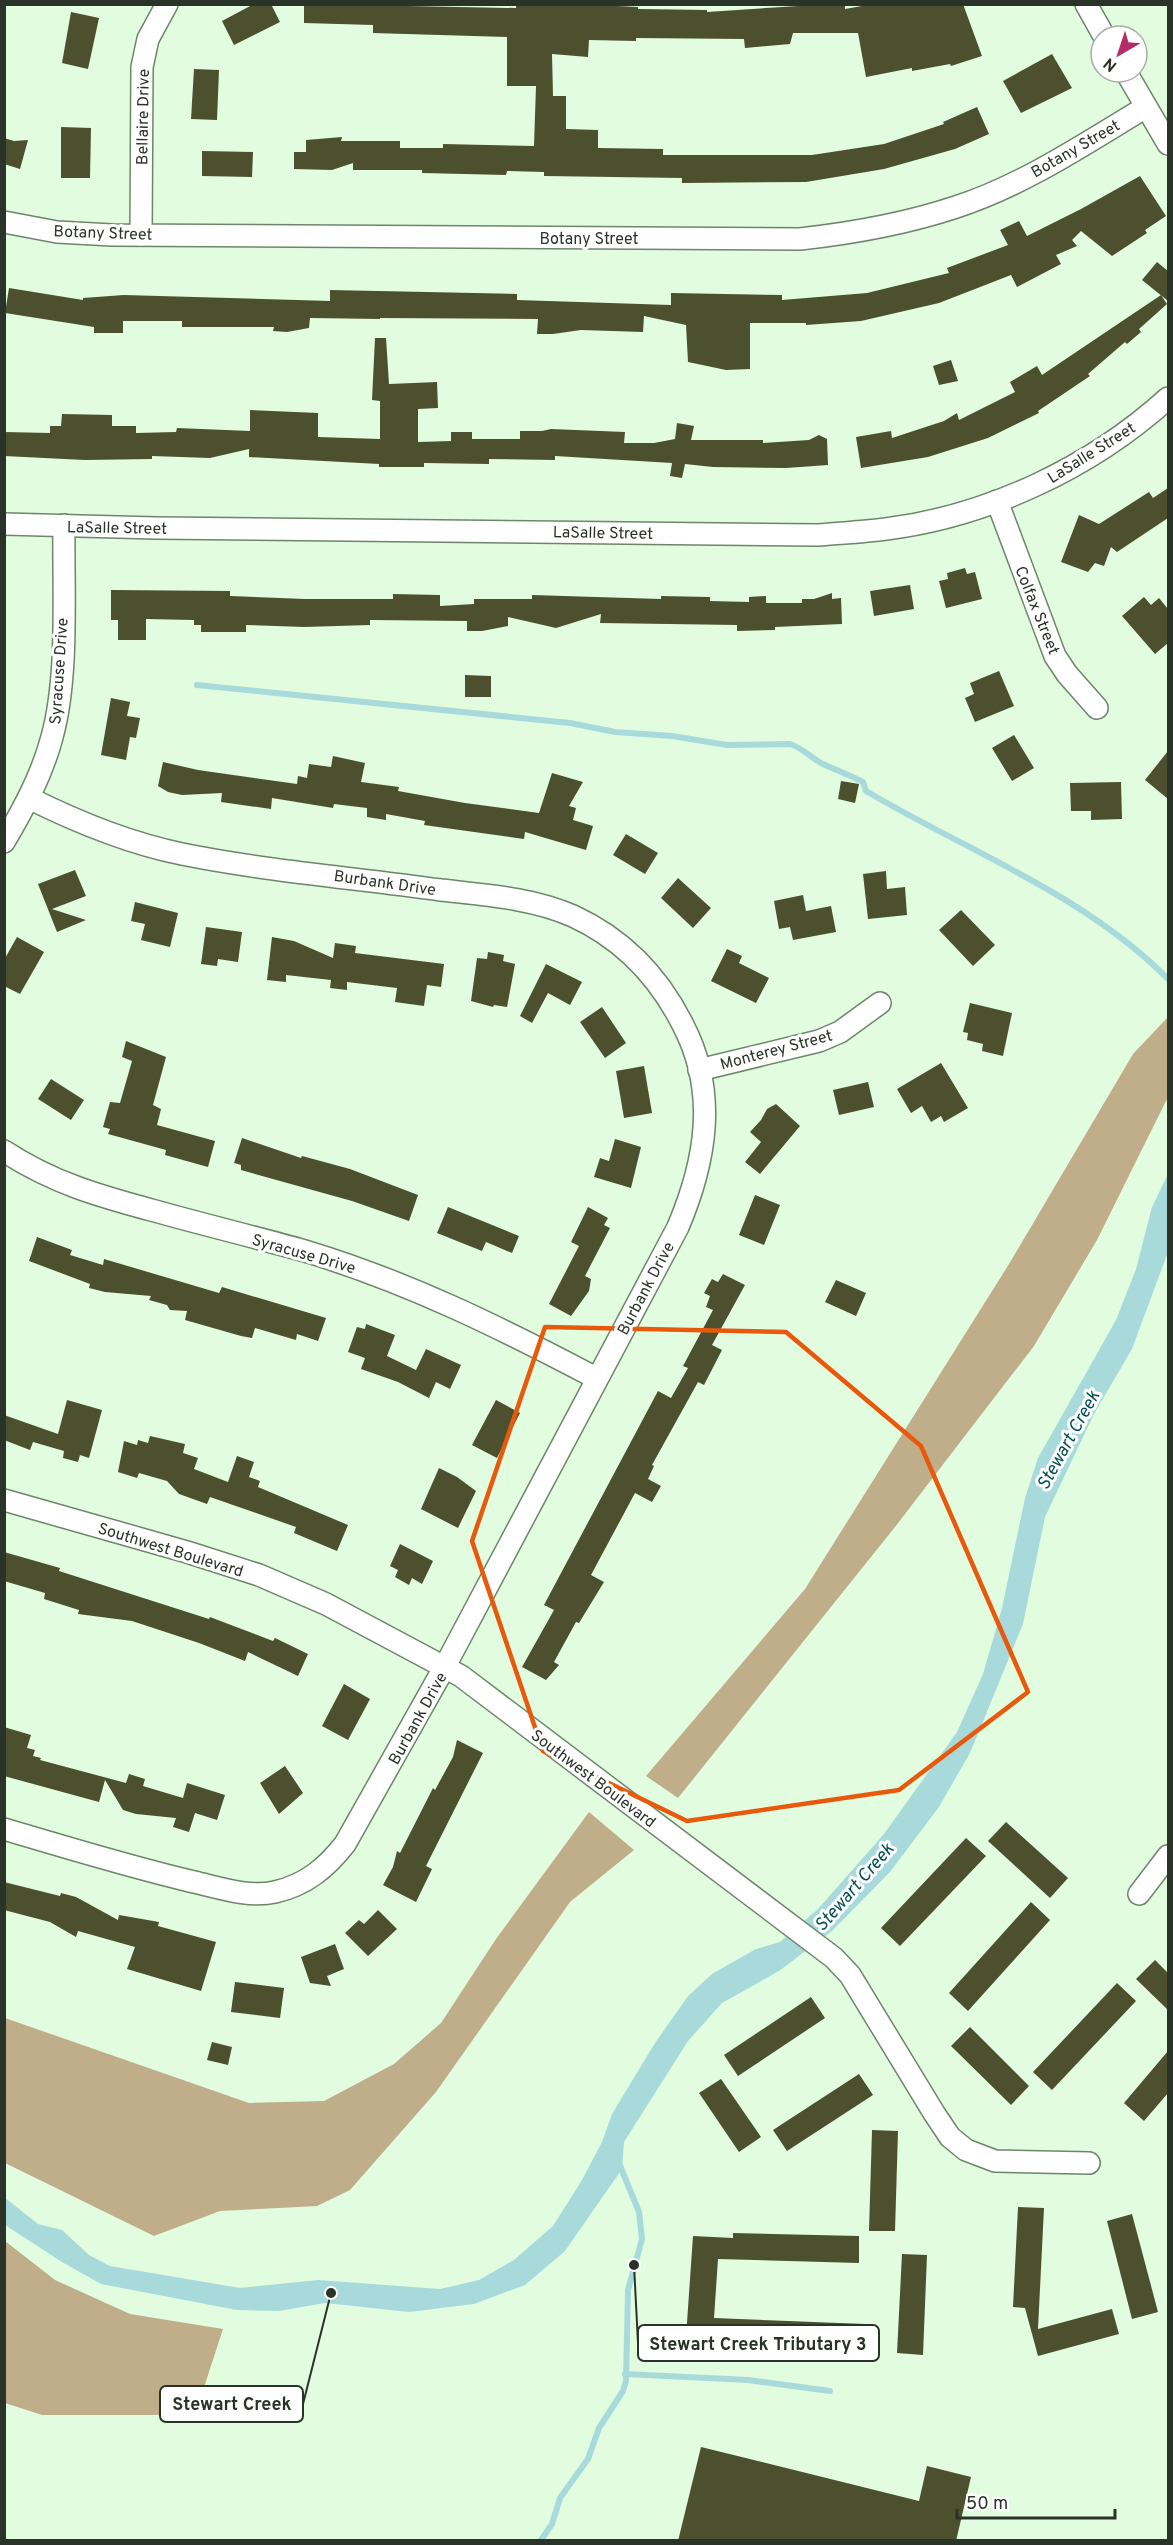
<svg xmlns="http://www.w3.org/2000/svg" width="1173" height="2545" font-family="Overpass,sans-serif">
<style>
.forest{fill:#c0ae8b}
.water{fill:#a8dadc}
.lines{fill:none;stroke-linecap:round;stroke-linejoin:round}
.stream{stroke:#a8dadc;stroke-width:6}
.building{fill:#4c502e}
.minor-casing{stroke:#6e856b;stroke-width:24}
.minor{stroke:#fff;stroke-width:21}
.marked{fill:none;stroke:#e8590c;stroke-width:4.5;stroke-linejoin:round}
.labels{text-anchor:middle;stroke-width:6;stroke-linejoin:round;paint-order:stroke}
.street-label{font-size:16px;fill:#293328;stroke:#fff}
.water-label{font-size:18px;font-style:italic;fill:#014f52;stroke:#fff}
.leader{fill:none;stroke:#293328;stroke-width:2}
.callout-dot{fill:#293328;stroke:#fff;stroke-width:2}
.callout{fill:#fff;stroke:#293328;stroke-width:2}
.callout-label{font-size:18px;text-anchor:middle;font-weight:bold;fill:#293328}
</style>
<rect width="100%" height="100%" fill="#e2fcdf"/>
<g class="forest">
<polygon points="1168,1017 1168,1097 1097,1240 1034,1346 895,1527 678,1798 646,1776 805,1589 1009,1264 1133,1054"/>
<polygon points="589,1812 634,1850 570,1902 436,2092 350,2190 317,2206 220,2211 154,2236 5,2163 5,2018 249,2103 324,2101 394,2064 441,2023 496,1939"/>
<polygon points="5,2241 55,2280 130,2314 223,2329 195,2415 42,2415 5,2403"/>
</g>
<polygon class="water" points="1168,1174 1168,1252 1132,1349 1094,1414 1045,1517 1023,1624 970,1753 939,1807 890,1872 832,1931 779,1971 722,2003 688,2041 624,2142 622,2169 565,2251 525,2285 474,2304 409,2312 325,2303 279,2311 237,2310 101,2284 62,2262 5,2225 4,2197 38,2224 62,2230 89,2255 110,2266 240,2288 318,2280 440,2289 479,2280 514,2260 553,2226 582,2180 602,2142 612,2114 655,2043 688,1996 712,1974 756,1949 780,1942 818,1909 884,1834 957,1732 983,1674 1002,1608 1025,1498 1038,1458 1116,1320 1136,1269 1152,1207"/>
<g class="lines">
<g class="stream">
<path d="M197 685 570 723 615 732 672 736 727 745 790 744C803 748 811 758 823 764 836 770 850 775 863 782L866 791C967 851 1084 894 1168 979"/>
<polyline points="625,2374 748,2380 830,2391"/>
<polyline points="541,2540 552,2524 560,2498 588,2459 599,2428 623,2391 626,2381 628,2290 642,2239 639,2212 619,2163"/>
</g>
</g>
<g class="building">
<polygon points="254,4 271,4 280,22 234,45 222,21"/>
<polygon points="304,4 516,8 516,4 576,4 638,7 638,9 707,10 707,12 798,6 845,6 845,9 873,4 963,4 982,56 951,66 950,64 912,71 912,68 866,77 858,33 793,33 790,44 745,48 744,39 636,38 636,41 589,40 588,57 552,54 553,96 566,96 566,129 598,130 598,148 663,149 663,155 812,155 884,144 944,124 943,122 977,107 989,134 955,149 884,169 806,182 682,183 682,178 544,176 544,172 507,171 506,175 422,173 422,170 353,170 353,163 332,170 294,169 294,152 306,152 306,140 342,137 341,141 400,141 400,148 443,148 443,144 534,146 536,86 507,86 507,37 373,33 373,25 304,23"/>
<polygon points="71,12 99,18 88,69 62,63"/>
<polygon points="1052,54 1072,88 1021,113 1003,81"/>
<polygon points="194,69 219,70 217,120 191,119"/>
<polygon points="61,127 91,128 90,178 61,178"/>
<polygon points="4,138 14,141 28,140 20,169 4,164"/>
<polygon points="202,151 253,152 252,177 202,176"/>
<polygon points="1140,176 1166,216 1145,230 1147,233 1112,256 1081,231 1072,240 1077,246 1056,255 1061,264 1017,287 1011,275 939,303 861,321 806,325 806,323 750,323 750,369 726,370 688,362 686,325 644,316 643,332 581,330 553,334 537,334 538,319 380,318 380,319 310,318 309,328 287,332 273,331 274,327 182,327 182,321 123,321 123,333 94,333 94,327 5,313 9,288 83,300 83,298 124,295 330,301 330,290 517,294 517,300 671,305 671,293 782,295 782,300 867,293 949,273 947,268 1008,245 1000,230 1019,221 1027,236 1081,209"/>
<polygon points="1157,262 1168,271 1168,301 1142,280"/>
<polygon points="1161,295 1167,304 1139,329 1141,332 1127,344 1125,342 1088,374 1090,376 1038,411 1039,413 988,438 928,457 861,468 856,437 891,431 892,438 944,421 957,413 959,420 1015,392 1010,382 1037,366 1042,375"/>
<polygon points="375,338 386,338 389,384 437,382 438,408 418,409 418,442 451,441 451,432 472,432 472,439 520,439 520,431 542,431 551,429 625,432 624,443 654,443 675,439 677,423 694,426 691,440 763,440 763,443 809,440 819,435 827,439 828,465 786,468 713,467 685,464 682,478 670,476 672,463 555,456 555,460 489,459 489,464 424,463 424,467 379,467 379,464 249,457 249,449 210,458 152,456 152,459 85,460 4,456 4,432 50,433 50,426 61,426 62,414 112,415 112,426 136,426 136,433 176,432 177,428 250,431 250,410 318,413 318,437 380,439 380,401 372,400"/>
<polygon points="951,360 958,381 939,385 933,366"/>
<polygon points="1168,488 1168,518 1117,552 1111,547 1104,566 1095,563 1088,572 1061,562 1079,515 1099,524 1149,492 1153,498"/>
<polygon points="965,568 967,574 975,572 982,599 946,608 939,581 948,579 947,573"/>
<polygon points="910,585 914,609 874,616 870,591"/>
<polygon points="111,590 230,591 230,596 305,599 393,599 393,594 440,595 440,606 474,604 474,599 532,599 532,595 661,599 661,596 710,597 710,601 749,602 749,597 766,596 766,603 802,603 802,599 814,599 832,593 832,599 841,598 842,624 775,627 775,630 737,631 737,625 600,623 601,614 556,628 508,617 508,626 482,631 467,631 467,621 370,620 370,625 304,627 246,625 246,632 201,632 201,625 194,625 194,620 146,619 146,640 118,640 118,620 111,620"/>
<polygon points="1144,597 1151,605 1159,598 1168,609 1168,643 1155,654 1122,616"/>
<polygon points="999,671 1014,706 975,722 965,698 974,694 970,683"/>
<polygon points="465,675 491,676 491,697 465,697"/>
<polygon points="111,698 130,702 127,716 140,718 136,738 130,737 126,760 101,755"/>
<polygon points="1014,735 1034,768 1012,781 992,748"/>
<polygon points="1168,751 1168,799 1145,780"/>
<polygon points="333,756 365,763 361,782 399,787 398,791 465,803 539,813 552,773 583,782 569,806 576,808 573,820 593,826 586,850 525,832 524,839 424,825 425,821 386,814 386,820 367,817 367,808 334,804 333,808 272,798 271,809 221,802 222,793 182,795 168,792 158,786 163,762 198,770 297,784 298,776 307,778 309,764 331,767"/>
<polygon points="841,781 859,784 855,803 838,799"/>
<polygon points="1121,782 1122,819 1091,820 1091,811 1071,811 1070,783"/>
<polygon points="626,834 658,853 645,874 613,855"/>
<polygon points="75,870 86,896 52,909 86,920 57,932 38,884"/>
<polygon points="886,871 887,889 905,887 907,915 868,919 863,874"/>
<polygon points="678,878 711,908 693,928 661,898"/>
<polygon points="803,895 806,911 831,906 836,932 793,940 790,927 779,929 774,901"/>
<polygon points="135,902 178,913 170,947 141,940 145,924 131,921"/>
<polygon points="961,910 995,945 973,966 939,930"/>
<polygon points="206,927 242,932 238,962 218,959 217,966 201,964"/>
<polygon points="17,937 44,952 20,994 4,986 4,960"/>
<polygon points="272,937 294,941 333,958 335,943 356,946 355,953 444,964 441,987 427,985 424,1006 395,1002 397,988 347,982 347,990 330,988 331,980 286,975 286,982 267,980"/>
<polygon points="727,949 742,956 739,963 769,978 756,1003 711,981"/>
<polygon points="488,952 504,955 503,961 515,964 507,1007 494,1005 493,1007 471,1001 477,958 487,959"/>
<polygon points="546,964 582,982 570,1005 548,993 532,1023 520,1016"/>
<polygon points="970,1003 1012,1013 1003,1056 982,1051 983,1044 967,1040 968,1033 963,1032"/>
<polygon points="602,1007 626,1043 605,1058 580,1022"/>
<polygon points="126,1041 166,1057 153,1105 161,1109 157,1125 215,1141 208,1167 165,1155 166,1150 108,1134 110,1129 103,1127 110,1102 120,1103 132,1061 122,1057"/>
<polygon points="941,1063 968,1108 944,1122 941,1116 931,1122 922,1106 911,1113 897,1089"/>
<polygon points="644,1066 652,1113 624,1118 616,1071"/>
<polygon points="51,1079 84,1100 71,1120 38,1099"/>
<polygon points="868,1082 874,1107 839,1115 833,1090"/>
<polygon points="776,1104 800,1126 760,1174 745,1162 761,1142 750,1132 761,1120 767,1109"/>
<polygon points="242,1138 301,1158 302,1156 350,1169 418,1195 409,1221 352,1201 241,1170 241,1165 234,1163"/>
<polygon points="615,1139 641,1147 631,1188 594,1177 600,1158 609,1161"/>
<polygon points="755,1195 780,1205 764,1245 739,1235"/>
<polygon points="448,1207 519,1236 512,1253 486,1242 482,1251 437,1233"/>
<polygon points="588,1207 608,1218 604,1225 610,1228 585,1276 591,1279 589,1291 571,1316 549,1304 579,1246 571,1242"/>
<polygon points="37,1237 72,1250 70,1255 103,1265 104,1259 219,1293 222,1287 326,1318 318,1341 297,1334 296,1340 255,1328 252,1338 241,1336 185,1320 187,1311 170,1310 167,1305 149,1300 151,1296 105,1292 89,1288 90,1284 29,1261"/>
<polygon points="723,1274 745,1285 712,1345 722,1350 704,1385 698,1382 652,1465 654,1466 648,1479 661,1486 652,1502 635,1493 591,1575 604,1582 579,1623 576,1622 554,1662 559,1665 546,1680 522,1667 554,1610 544,1605 658,1391 671,1398 688,1368 683,1366 713,1310 706,1307 710,1296 704,1293 712,1279 718,1282"/>
<polygon points="836,1280 866,1293 856,1316 825,1302"/>
<polygon points="366,1324 395,1335 387,1356 416,1370 426,1349 461,1365 450,1389 436,1382 429,1398 398,1382 361,1369 365,1358 348,1352 357,1327 365,1329"/>
<polygon points="67,1400 102,1410 89,1458 80,1455 78,1462 63,1458 64,1451 33,1442 30,1450 4,1440 4,1415 58,1434"/>
<polygon points="496,1400 520,1413 497,1458 472,1445"/>
<polygon points="150,1436 185,1444 183,1453 198,1458 194,1469 228,1482 237,1456 254,1462 249,1477 260,1481 258,1487 348,1525 337,1551 294,1533 296,1527 210,1497 207,1504 179,1494 167,1481 139,1473 137,1478 118,1472 124,1441 137,1445 138,1440 148,1443"/>
<polygon points="439,1468 457,1477 476,1491 458,1528 421,1509"/>
<polygon points="400,1544 433,1561 422,1584 412,1578 409,1585 395,1577 398,1570 390,1566"/>
<polygon points="4,1552 60,1568 59,1571 209,1619 210,1617 273,1641 275,1638 308,1654 298,1676 248,1652 245,1661 199,1643 132,1621 78,1614 79,1610 44,1599 45,1593 4,1581"/>
<polygon points="344,1684 370,1699 348,1740 322,1726"/>
<polygon points="4,1727 31,1735 27,1748 35,1750 33,1756 41,1758 40,1760 126,1783 129,1774 145,1779 143,1786 183,1798 187,1783 225,1795 217,1820 195,1813 189,1832 173,1827 176,1818 136,1814 123,1810 105,1780 99,1802 4,1776"/>
<polygon points="457,1740 483,1753 426,1866 432,1869 416,1902 383,1885 393,1867 397,1851 400,1853 433,1788 435,1790 453,1757"/>
<polygon points="285,1766 303,1793 279,1814 260,1783"/>
<polygon points="1006,1822 1068,1878 1050,1898 988,1841"/>
<polygon points="966,1838 986,1856 900,1946 881,1928"/>
<polygon points="4,1882 60,1896 61,1893 76,1897 118,1920 119,1915 159,1922 158,1926 216,1942 201,1991 127,1969 135,1947 78,1931 76,1937 50,1922 4,1910"/>
<polygon points="1031,1902 1050,1920 968,2011 949,1993"/>
<polygon points="378,1910 397,1929 368,1956 345,1933 359,1920 364,1924"/>
<polygon points="335,1944 344,1969 327,1976 331,1986 310,1983 301,1957"/>
<polygon points="1155,1960 1168,1973 1168,2010 1136,1979"/>
<polygon points="235,1982 284,1988 280,2018 231,2012"/>
<polygon points="1117,1983 1136,2001 1052,2090 1033,2072"/>
<polygon points="811,1997 825,2018 738,2076 724,2055"/>
<polygon points="970,2027 1029,2086 1011,2105 951,2046"/>
<polygon points="212,2042 232,2047 228,2065 207,2060"/>
<polygon points="1168,2051 1168,2093 1144,2121 1124,2103"/>
<polygon points="859,2074 873,2095 787,2151 773,2130"/>
<polygon points="721,2079 761,2137 739,2152 699,2093"/>
<polygon points="872,2130 898,2131 895,2231 869,2231"/>
<polygon points="1018,2207 1044,2208 1038,2329 1112,2309 1119,2334 1038,2356 1025,2308 1013,2307"/>
<polygon points="1132,2214 1158,2312 1132,2319 1107,2221"/>
<polygon points="733,2233 859,2236 859,2263 718,2259 714,2318 865,2324 864,2351 738,2346 738,2340 686,2337 693,2236 733,2238"/>
<polygon points="902,2254 927,2255 923,2355 897,2353"/>
<polygon points="701,2447 919,2501 927,2466 971,2477 956,2541 678,2541"/>
</g>
<g class="lines">
<defs>
<g id="minor">
<polyline points="1086,4 1104,36"/>
<polyline points="1126,72 1168,144"/>
<path d="M4 222 57 232 112 235 800 239C854 233 905 224 956 207 1024 185 1086 143 1146 107"/>
<polyline points="141,235 142,67 148,39 167,4"/>
<polyline points="997,501 1055,656 1067,674 1097,708"/>
<path d="M4 524 156 528 818 535C841 533 864 532 886 529 989 516 1092 467 1168 398"/>
<path d="M4 842C24 808 42 775 52 737 69 676 63 590 64 525"/>
<polyline points="699,1070 819,1041 840,1032 880,1003"/>
<path d="M4 1151C53 1183 99 1196 155 1211 205 1225 255 1237 305 1251 408 1282 501 1328 596 1378"/>
<polyline points="4,1500 187,1552 259,1575 326,1604 461,1676 834,1958 850,1975 934,2113 950,2137 966,2150 995,2161 1089,2163"/>
<path d="M4 1829C68 1848 130 1867 194 1882 220 1888 249 1898 275 1892 306 1885 326 1868 345 1844L444 1668 678 1227C706 1161 718 1092 683 1025 659 977 623 939 573 916 532 898 485 895 441 890 356 878 266 871 182 854 128 843 79 823 29 798"/>
<polyline points="1139,1894 1168,1856"/>
</g>
</defs>
<use href="#minor" class="minor-casing"/>
<use href="#minor" class="minor"/>
</g>
<path class="marked" d="M545 1327 786 1332 921 1446 1028 1692 899 1790 687 1821 543 1751 472 1541Z"/>
<g class="labels">
<g class="street-label">
<text transform="translate(142 117) rotate(-89)" y="6">Bellaire Drive</text>
<text transform="translate(1075 148) rotate(-30)" y="6">Botany Street</text>
<text transform="translate(103 232) rotate(2)" y="6">Botany Street</text>
<text x="589" y="244">Botany Street</text>
<text transform="translate(1091 452) rotate(-32)" y="6">LaSalle Street</text>
<text transform="translate(117 527) rotate(1)" y="6">LaSalle Street</text>
<text transform="translate(603 532) rotate(1)" y="6">LaSalle Street</text>
<text transform="translate(1038 610) rotate(68)" y="6">Colfax Street</text>
<text transform="translate(58 671) rotate(-86)" y="6">Syracuse Drive</text>
<text transform="translate(385 882) rotate(8)" y="6">Burbank Drive</text>
<text transform="translate(776 1049) rotate(-15)" y="6">Monterey Street</text>
<text transform="translate(304 1253) rotate(16)" y="6">Syracuse Drive</text>
<text transform="translate(645 1288) rotate(-62)" y="6">Burbank Drive</text>
<text transform="translate(171 1549) rotate(17)" y="6">Southwest Boulevard</text>
<text transform="translate(417 1718) rotate(-61)" y="6">Burbank Drive</text>
<text transform="translate(594 1778) rotate(37)" y="6">Southwest Boulevard</text>
</g>
<g class="water-label">
<text transform="translate(1068 1440) rotate(-61)" y="6">Stewart Creek</text>
<text transform="translate(854 1887) rotate(-49)" y="6">Stewart Creek</text>
</g>
</g>
<path class="leader" d="M634 2265L638 2343M331 2293L303 2404"/>
<g class="callout-dot">
<circle cx="634" cy="2265" r="6"/>
<circle cx="331" cy="2293" r="6"/>
</g>
<g class="callout">
<rect x="638" y="2325" width="241" height="36" rx="6"/>
<rect x="160" y="2386" width="143" height="36" rx="6"/>
</g>
<g class="callout-label">
<text x="758" y="2350">Stewart Creek Tributary 3</text>
<text x="232" y="2410">Stewart Creek</text>
</g>
<rect width="1173" height="2545" fill="none" stroke="#293328" stroke-width="12"/>
<g transform="translate(1119 54) rotate(219)"><circle r="28" fill="#ffffff" stroke="#a9ada9" stroke-width="1.5"/>
<path d="M0-4.5L10 22L0 15L-10 22Z" fill="#b52b68"/>
<text y="-9" font-size="16" font-weight="bold" text-anchor="middle" fill="#293328">N</text>
</g>
<path d="M957 2509v9h158v-9" fill="none" stroke="#293328" stroke-width="3"/>
<text x="966" y="2509" font-size="18" fill="#293328" stroke="#ffffff" stroke-width="4.5" paint-order="stroke">50 m</text>
</svg>
